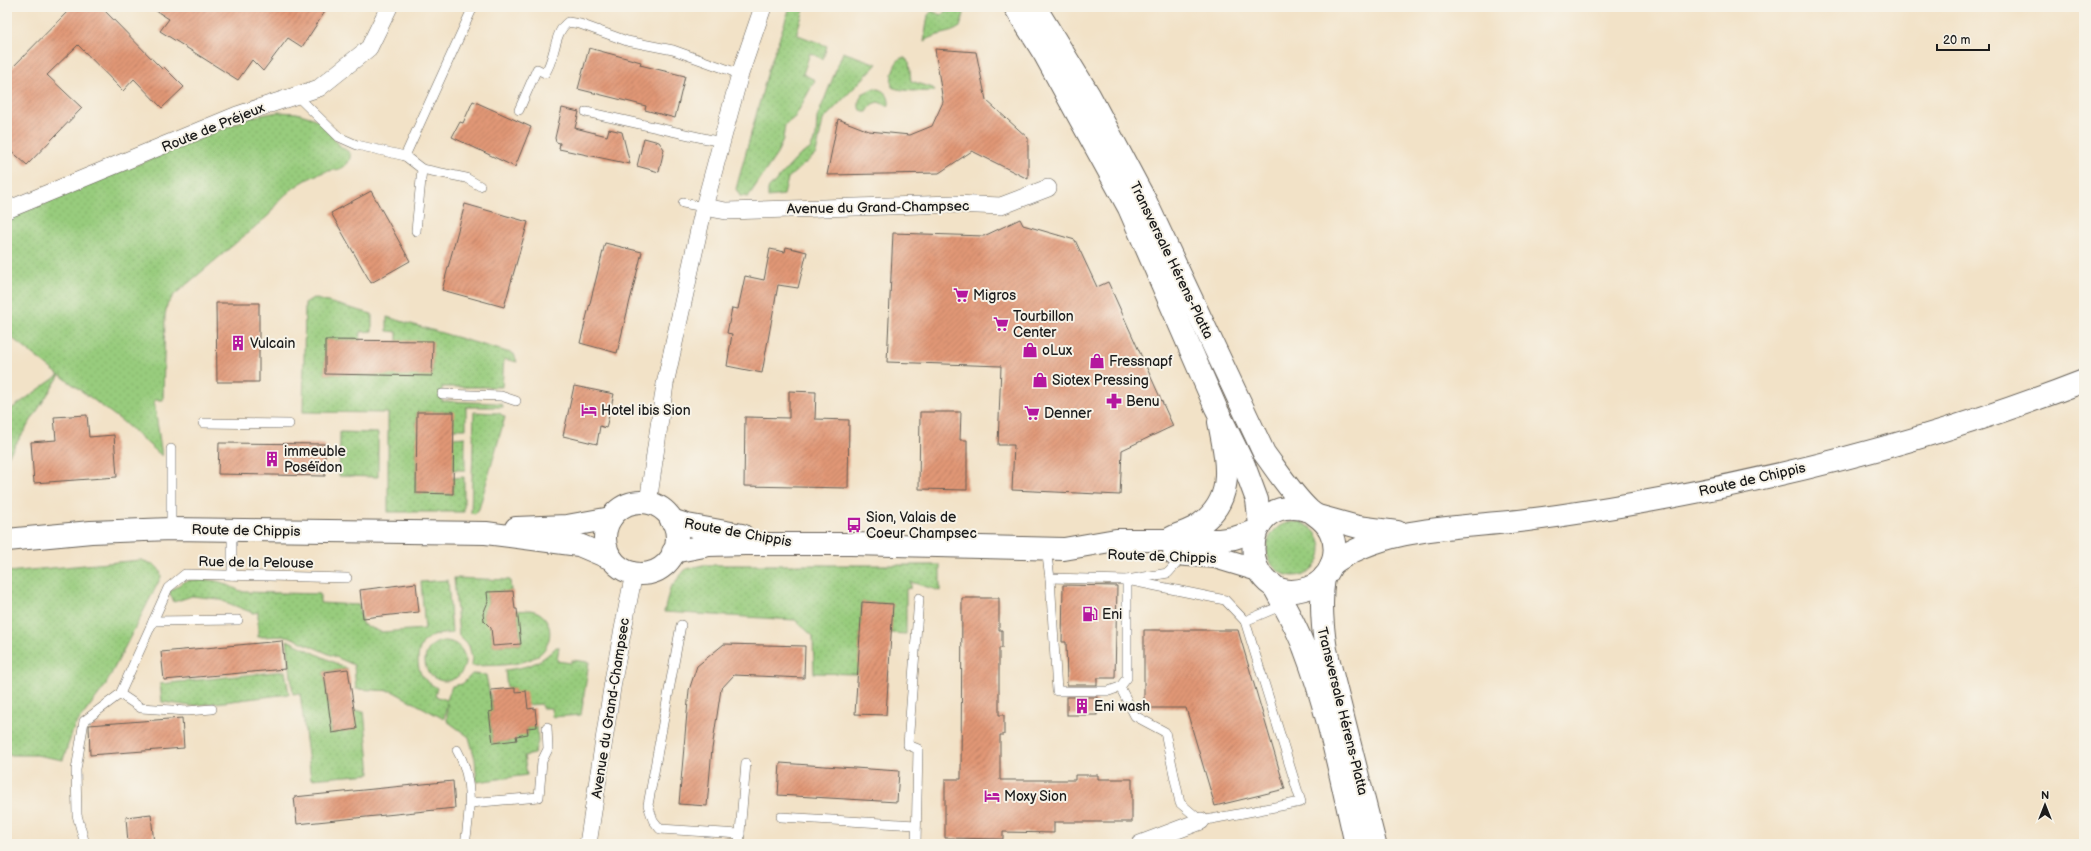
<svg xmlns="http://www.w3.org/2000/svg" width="2091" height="851" font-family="'Balsamiq Sans',sans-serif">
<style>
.grass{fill:url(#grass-dots);stroke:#5a744c}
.building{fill:url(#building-hatch)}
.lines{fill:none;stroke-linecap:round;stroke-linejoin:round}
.service-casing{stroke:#676158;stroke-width:10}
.minor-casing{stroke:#676158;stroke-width:18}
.tertiary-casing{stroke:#676158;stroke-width:24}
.secondary-casing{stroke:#676158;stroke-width:24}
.service{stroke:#fff;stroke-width:9}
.minor{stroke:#fff;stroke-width:17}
.tertiary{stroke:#fff;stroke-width:22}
.secondary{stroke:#fff;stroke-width:22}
.labels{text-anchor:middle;stroke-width:4;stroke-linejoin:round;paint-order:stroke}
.street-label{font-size:14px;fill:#1c1c1c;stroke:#f7f3e8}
.poi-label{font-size:14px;fill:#1c1c1c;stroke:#f7f3e8;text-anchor:start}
</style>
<defs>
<pattern id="grass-dots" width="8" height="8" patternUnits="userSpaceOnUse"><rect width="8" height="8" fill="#98cc7d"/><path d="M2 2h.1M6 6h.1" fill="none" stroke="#82af6b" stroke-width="1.8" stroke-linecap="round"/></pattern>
<pattern id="building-hatch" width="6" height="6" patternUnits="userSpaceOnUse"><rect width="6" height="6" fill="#e19776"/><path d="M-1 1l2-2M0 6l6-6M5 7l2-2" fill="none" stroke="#b67a60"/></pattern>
</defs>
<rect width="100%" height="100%" fill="#f7f3e8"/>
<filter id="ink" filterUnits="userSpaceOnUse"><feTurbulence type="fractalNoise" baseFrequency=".025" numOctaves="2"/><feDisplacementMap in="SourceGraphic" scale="8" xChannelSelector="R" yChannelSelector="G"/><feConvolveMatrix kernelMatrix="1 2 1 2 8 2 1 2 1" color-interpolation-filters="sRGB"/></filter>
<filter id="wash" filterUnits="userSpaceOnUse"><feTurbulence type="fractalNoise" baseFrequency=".012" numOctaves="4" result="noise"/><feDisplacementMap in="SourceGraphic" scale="16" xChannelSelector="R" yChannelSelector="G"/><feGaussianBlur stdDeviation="0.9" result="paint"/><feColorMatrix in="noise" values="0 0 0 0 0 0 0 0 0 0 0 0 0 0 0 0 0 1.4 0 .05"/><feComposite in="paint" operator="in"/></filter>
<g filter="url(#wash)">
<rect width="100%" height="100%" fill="#f2e2c7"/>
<g class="grass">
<polygon points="790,7 805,7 797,31 798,35 827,46 823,59 810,53 803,74 815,80 795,117 785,125 783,139 777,154 748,197 740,196 736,189 768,71"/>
<path d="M946 7H962L964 14 960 27C949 35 936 33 924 41L928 15 932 11 941 15 945 12Z"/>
<polygon points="843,52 877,64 823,120 816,154 788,178 784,195 768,197 768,189 800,155 810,149 816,136 817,118"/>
<path d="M901 58H905L909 62 911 81 933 88 935 91C928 92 897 91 892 87 890 79 893 63 901 58Z"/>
<path d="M874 88C885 90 890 96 889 106L878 102 872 104 867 112H863L859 108V101L862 94Z"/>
<path d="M278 112 297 113 313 118 320 122 340 146 350 153C351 158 349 163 345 166 339 171 330 170 324 172 303 179 280 195 269 215L174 295 167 305 165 315 163 400H154L162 456 122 421 60 375 7 458V412L59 375 7 334V219L252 117Z"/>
<polygon points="313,298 372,314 372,331 361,332 360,340 325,340 325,374 432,375 432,342 397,341 397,332 387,331 387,317 514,354 517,362 504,359 502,387 442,387 442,401 496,403 501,404 504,407 466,407 466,429 453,429 453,412 417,412 416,493 453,494 453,478 464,477 464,512 388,512 388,413 303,412 305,303"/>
<polygon points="474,412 499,413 505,417 479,509 475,514 471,513"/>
<polygon points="340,432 378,433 378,477 339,476"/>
<polygon points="465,437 465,470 453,470 453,438"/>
<circle cx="1294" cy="549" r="27"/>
<path d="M141 560C150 563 161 565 161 577L105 686 74 727 63 760 36 755H7V572Z"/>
<polygon points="703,565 940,565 940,591 911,582 911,588 906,589 906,634 891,633 892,604 862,602 858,674 814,673 813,636 795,620 664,612 670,588 686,569"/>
<path d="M454 578 510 580 511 591 487 593C487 595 488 600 488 603 484 615 478 615 491 626L493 646 521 644 517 611C521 611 526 610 530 610 554 613 556 644 537 656 519 667 492 665 471 666L472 657 469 646 459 636Z"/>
<path d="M191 580C202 580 213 579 223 583 231 586 236 590 244 592L320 594V603L359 605 362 624 381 632 425 629 421 582 448 580 452 633C444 634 434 634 427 639 417 646 416 663 421 674 424 680 431 684 437 688L435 696 447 700 452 686 462 684 472 674 486 675 493 711 489 712 493 743 516 740V735L528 734 527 728 537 727 538 742 534 754 524 756 527 775 477 782 475 759 469 737 447 721V703L444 719 392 691 356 689 354 665 288 636 258 637V612L253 613 218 599 192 596 174 602 169 592 183 582Z"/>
<polygon points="287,640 348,669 324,672 332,733 356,729 354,711 364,711 370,774 311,779 300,693 293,694"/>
<circle cx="445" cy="661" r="20"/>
<path d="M556 647H559L557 661 571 663 572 660 589 662 581 715 552 717 551 708H542L541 704 527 705 515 692 514 688H507L505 670C528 667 540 664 556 647Z"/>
<polygon points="285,671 289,694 191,706 162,702 160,684"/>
</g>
<g id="blocks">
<g class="building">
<polygon points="72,7 101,7 162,69 164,67 184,87 162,108 134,79 123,91 78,45 47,75 82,108 27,165 7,147 7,73"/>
<polygon points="150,7 328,7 302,47 288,38 263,71 252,60 238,80 160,31 169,19"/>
<polygon points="589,48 641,62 640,65 685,76 675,118 645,110 646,106 578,89"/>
<polygon points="935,49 976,52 986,100 1028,138 1028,179 972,151 939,173 827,175 838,119 869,131 910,135 932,126 943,102"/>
<polygon points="473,101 531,127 515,167 452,137 460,122 463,123"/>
<polygon points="562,108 579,112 575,128 607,136 609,129 622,132 630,164 559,149 560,143 556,142 555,138"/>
<polygon points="644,138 659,142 664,149 659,172 637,166"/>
<polygon points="371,191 410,261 371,283 331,213"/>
<polygon points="465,204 528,222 504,307 442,290"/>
<polygon points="1020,219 1023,225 1075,240 1097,287 1108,282 1173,426 1122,450 1120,495 1012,490 1014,445 998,445 1001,366 887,362 893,233 984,236"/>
<polygon points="605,243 642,252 617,353 580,343"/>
<polygon points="786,247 807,252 798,288 778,285 762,373 727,366 732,334 727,333 732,308 738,309 745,276 764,280 770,249 785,252"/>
<polygon points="216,303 259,303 259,382 217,382"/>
<polygon points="325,340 433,341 432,376 325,374"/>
<polygon points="574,386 614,394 606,428 600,426 597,444 563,436"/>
<polygon points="789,391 816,392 815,419 849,420 848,488 744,486 745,417 789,418"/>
<polygon points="417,412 454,412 453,494 416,493"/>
<polygon points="920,412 961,412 960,440 967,440 967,490 919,489"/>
<polygon points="87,415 89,437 114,435 117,477 34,483 31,442 56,440 54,417"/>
<polygon points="219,443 325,444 325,476 218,474"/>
<polygon points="416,583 419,612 363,618 360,590"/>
<polygon points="1063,585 1117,586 1115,678 1097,678 1097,685 1067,685 1066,642 1062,642"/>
<polygon points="513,591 515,609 517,609 521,644 493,646 491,628 484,621 483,614 488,602 487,592"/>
<polygon points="962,598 999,598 999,630 1002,630 1002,648 999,648 999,715 1004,715 1004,735 1000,735 1000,780 1075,780 1075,775 1098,775 1098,779 1132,779 1132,822 1054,822 1054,833 1003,832 1003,839 945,838 945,779 961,779"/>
<polygon points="862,602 893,604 886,715 855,714"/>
<polygon points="1144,630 1238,630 1285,789 1215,806 1186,708 1144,708"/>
<polygon points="282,641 285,669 164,680 161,652"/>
<polygon points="724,644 805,646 804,678 734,675 721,689 712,749 707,806 679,804 689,690 697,666"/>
<polygon points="348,669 357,729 332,733 324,672"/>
<polygon points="515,688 515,692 526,691 528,709 535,708 537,727 527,728 528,734 516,736 517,740 493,743 489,712 493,711 491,690"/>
<rect x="1067" y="697" width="30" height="18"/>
<polygon points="182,718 184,748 90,755 89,725"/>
<polygon points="780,763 899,771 897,802 778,795"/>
<polygon points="453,781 455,808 297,824 294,797"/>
<polygon points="151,814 154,844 128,844 126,817"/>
</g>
</g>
</g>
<g filter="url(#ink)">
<use href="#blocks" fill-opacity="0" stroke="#676158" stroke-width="1"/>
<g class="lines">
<defs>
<g id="service">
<polyline points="296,95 339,137 357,145 405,156 473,7"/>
<path d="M519 110 537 69 545 73C556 58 553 33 568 22L580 24 627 41 673 50 740 74"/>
<polyline points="586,112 721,142"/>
<polyline points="405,156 422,169 466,178 480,186"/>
<polyline points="683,203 704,207"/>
<polyline points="416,231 422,169"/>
<polyline points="442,394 501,396 516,401"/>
<polyline points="203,423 289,424"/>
<polyline points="171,529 171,449"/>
<polyline points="232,529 232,575"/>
<polyline points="1046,549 1050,578 1057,691 1109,691 1120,687 1127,678 1127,580 1168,573 1183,556"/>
<polyline points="1050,578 1127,580 1225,600 1245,621 1301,802 1201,821 1180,803 1165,732 1135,716 1120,687"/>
<polyline points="153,621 238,620"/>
<polyline points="1245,621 1283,605"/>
<polyline points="681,625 648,805 653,820 660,829 740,834"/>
<polyline points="120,694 141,708 187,711 212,709"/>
<path d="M457 750C474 779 470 813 465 844"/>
<polyline points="470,803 539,797 542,761 548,749 547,727"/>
<polyline points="781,817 916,825"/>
<polyline points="85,844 77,815 76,770 84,721 120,694 168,588 185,574 347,578"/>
<polyline points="739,844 746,763"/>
<polyline points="916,844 918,749 908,745 919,598"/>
</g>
<g id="minor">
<polyline points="704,207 726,211 954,204 1001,206 1048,188"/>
<polyline points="7,210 237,115 319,88 369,48 389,7"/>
<polyline points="648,503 665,384 704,207 740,74 763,7"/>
<polyline points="588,844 614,675 634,573"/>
<polyline points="1140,844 1201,821"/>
</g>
<g id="tertiary">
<circle cx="641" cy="538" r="36"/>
<polyline points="1318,516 1358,527 1397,532"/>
<polyline points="671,520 687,525 742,535"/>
<polyline points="516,528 567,526 611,518"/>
<path d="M1171 538C1178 534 1187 532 1194 528 1237 503 1227 463 1219 422"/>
<polyline points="7,540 91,532 171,529 486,533 579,545 612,559"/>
<polyline points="673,552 709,545 745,544 851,544 1064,549 1116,540 1220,540 1234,538 1256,531"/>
<polyline points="1174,554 1215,557 1258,570"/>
<path d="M1331 565C1384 525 1464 528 1527 520 1575 514 1622 506 1670 497 1810 471 1951 433 2084 381"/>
</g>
<g id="secondary">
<polyline points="1015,7 1045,55 1129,208 1216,408 1244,465 1257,500 1260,525"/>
<path d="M1035 7 1089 95 1146 202 1264 453C1278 472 1292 494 1309 510 1317 517 1325 520 1330 531 1341 552 1331 580 1308 588 1237 611 1233 487 1310 511"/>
<path d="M1324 577C1320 602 1322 625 1326 650L1375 844"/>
<path d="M1273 585C1284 606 1297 627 1305 650 1329 712 1341 780 1356 844"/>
</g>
</defs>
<use href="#service" class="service-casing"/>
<use href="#minor" class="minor-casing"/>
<use href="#tertiary" class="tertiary-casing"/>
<use href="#secondary" class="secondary-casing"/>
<use href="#service" class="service"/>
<use href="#minor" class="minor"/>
<use href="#tertiary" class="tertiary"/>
<use href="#secondary" class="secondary"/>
</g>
</g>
<defs>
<symbol id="supermarket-bare" viewBox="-9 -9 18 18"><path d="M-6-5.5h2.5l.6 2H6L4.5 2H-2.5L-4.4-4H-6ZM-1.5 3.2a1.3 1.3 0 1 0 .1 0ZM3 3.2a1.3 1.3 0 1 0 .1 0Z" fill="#b5179e" stroke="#f7f3e8" stroke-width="2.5" paint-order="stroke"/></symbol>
<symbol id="building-bare" viewBox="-9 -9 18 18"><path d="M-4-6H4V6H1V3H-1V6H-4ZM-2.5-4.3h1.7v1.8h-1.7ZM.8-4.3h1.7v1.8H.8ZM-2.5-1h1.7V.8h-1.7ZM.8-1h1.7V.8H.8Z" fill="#b5179e" stroke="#f7f3e8" stroke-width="2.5" paint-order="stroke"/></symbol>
<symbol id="shop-bare" viewBox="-9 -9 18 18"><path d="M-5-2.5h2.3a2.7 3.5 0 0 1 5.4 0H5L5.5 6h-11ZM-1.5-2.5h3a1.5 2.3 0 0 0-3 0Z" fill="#b5179e" stroke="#f7f3e8" stroke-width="2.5" paint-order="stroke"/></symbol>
<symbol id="pharmacy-bare" viewBox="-9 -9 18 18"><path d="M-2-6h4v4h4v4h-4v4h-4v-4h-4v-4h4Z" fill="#b5179e" stroke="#f7f3e8" stroke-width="2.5" paint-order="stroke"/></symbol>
<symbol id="hotel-bare" viewBox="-9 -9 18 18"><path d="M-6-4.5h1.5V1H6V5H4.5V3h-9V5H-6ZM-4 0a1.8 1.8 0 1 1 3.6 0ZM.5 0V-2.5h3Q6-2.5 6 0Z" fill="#b5179e" stroke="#f7f3e8" stroke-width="2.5" paint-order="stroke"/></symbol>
<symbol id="bus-bare" viewBox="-9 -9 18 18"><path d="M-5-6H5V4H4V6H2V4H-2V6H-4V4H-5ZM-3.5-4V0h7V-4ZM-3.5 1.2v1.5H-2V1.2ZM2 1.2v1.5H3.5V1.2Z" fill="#b5179e" stroke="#f7f3e8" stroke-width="2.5" paint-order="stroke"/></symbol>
<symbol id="fuel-bare" viewBox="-9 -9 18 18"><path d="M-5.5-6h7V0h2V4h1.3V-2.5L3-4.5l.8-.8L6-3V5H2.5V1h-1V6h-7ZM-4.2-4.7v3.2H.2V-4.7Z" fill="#b5179e" stroke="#f7f3e8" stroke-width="2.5" paint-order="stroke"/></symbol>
</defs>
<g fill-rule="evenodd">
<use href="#supermarket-bare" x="950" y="284" width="22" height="22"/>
<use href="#supermarket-bare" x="990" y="313" width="22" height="22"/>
<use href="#building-bare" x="227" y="332" width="22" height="22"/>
<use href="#shop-bare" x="1019" y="339" width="22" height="22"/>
<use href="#shop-bare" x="1086" y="350" width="22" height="22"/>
<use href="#shop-bare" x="1029" y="369" width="22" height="22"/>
<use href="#pharmacy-bare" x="1103" y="390" width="22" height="22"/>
<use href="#hotel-bare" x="578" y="399" width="22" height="22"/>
<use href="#supermarket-bare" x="1021" y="402" width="22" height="22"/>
<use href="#building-bare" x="261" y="448" width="22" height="22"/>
<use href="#bus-bare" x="843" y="514" width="22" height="22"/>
<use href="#fuel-bare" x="1079" y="603" width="22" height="22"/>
<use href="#building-bare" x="1071" y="695" width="22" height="22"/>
<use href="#hotel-bare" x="981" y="785" width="22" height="22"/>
</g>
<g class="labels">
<g class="street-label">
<text transform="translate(213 127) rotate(-22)" y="5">Route de Préjeux</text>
<text transform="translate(878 207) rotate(-1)" y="5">Avenue du Grand-Champsec</text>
<text transform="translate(1172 260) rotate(64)" y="5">Transversale Hérens-Platta</text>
<text transform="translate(1752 479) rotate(-13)" y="5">Route de Chippis</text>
<text transform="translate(246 530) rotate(1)" y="5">Route de Chippis</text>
<text transform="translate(738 532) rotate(10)" y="5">Route de Chippis</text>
<text transform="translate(1162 556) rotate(2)" y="5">Route de Chippis</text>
<text transform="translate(256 562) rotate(1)" y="5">Rue de la Pelouse</text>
<text transform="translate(610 708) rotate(-81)" y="5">Avenue du Grand-Champsec</text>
<text transform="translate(1343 711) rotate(76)" y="5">Transversale Hérens-Platta</text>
</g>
<g class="poi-label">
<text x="973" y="300">Migros</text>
<text x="1013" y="321">Tourbillon<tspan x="1013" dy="16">Center</tspan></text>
<text x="250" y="348">Vulcain</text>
<text x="1042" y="355">oLux</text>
<text x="1109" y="366">Fressnapf</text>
<text x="1052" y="385">Siotex Pressing</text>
<text x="1126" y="406">Benu</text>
<text x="601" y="415">Hotel ibis Sion</text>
<text x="1044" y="418">Denner</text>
<text x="284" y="456">immeuble<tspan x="284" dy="16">Poséïdon</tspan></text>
<text x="866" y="522">Sion, Valais de<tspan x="866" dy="16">Coeur Champsec</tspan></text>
<text x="1102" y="619">Eni</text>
<text x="1094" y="711">Eni wash</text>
<text x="1004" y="801">Moxy Sion</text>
</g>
</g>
<rect width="2091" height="851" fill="none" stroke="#f7f3e8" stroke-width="24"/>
<g transform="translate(2045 805)" stroke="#f7f3e8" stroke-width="3" paint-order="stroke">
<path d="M0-3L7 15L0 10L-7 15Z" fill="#1c1c1c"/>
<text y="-6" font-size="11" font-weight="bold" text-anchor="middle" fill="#1c1c1c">N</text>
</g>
<path d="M1937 44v6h52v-6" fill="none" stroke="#1c1c1c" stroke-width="2"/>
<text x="1943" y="44" font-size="12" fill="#1c1c1c" stroke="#f7f3e8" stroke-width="3" paint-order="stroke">20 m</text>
</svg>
